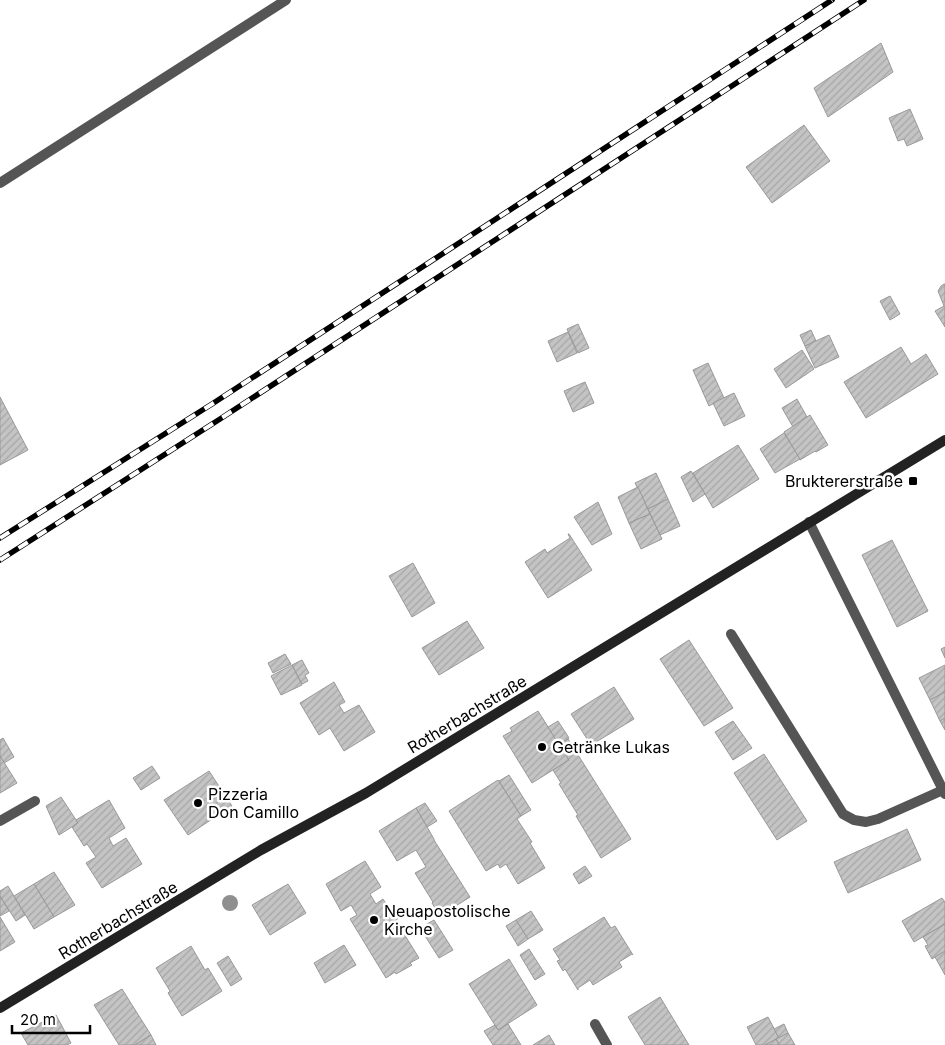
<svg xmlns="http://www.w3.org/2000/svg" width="945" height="1045" font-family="Inter,sans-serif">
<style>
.building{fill:url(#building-hatch);stroke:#999}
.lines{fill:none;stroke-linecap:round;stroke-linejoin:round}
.lane{stroke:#555;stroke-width:10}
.street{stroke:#555;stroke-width:10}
.secondary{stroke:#222;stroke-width:10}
.rail-casing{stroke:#000;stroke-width:5.5}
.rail{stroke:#fff;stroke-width:4;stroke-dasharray:11;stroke-linecap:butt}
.tree{fill:#8f8f8f}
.poi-dot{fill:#000;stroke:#fff;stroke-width:2}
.labels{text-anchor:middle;stroke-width:5;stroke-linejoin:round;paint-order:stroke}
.poi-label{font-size:16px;fill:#000;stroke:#fff;text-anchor:start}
.street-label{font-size:16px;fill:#000;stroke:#fff}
</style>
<defs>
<pattern id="building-hatch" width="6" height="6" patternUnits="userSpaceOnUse" patternTransform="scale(1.25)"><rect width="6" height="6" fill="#c4c4c4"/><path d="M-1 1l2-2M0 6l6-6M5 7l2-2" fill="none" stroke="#a7a7a7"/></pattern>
</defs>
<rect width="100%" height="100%" fill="#fff"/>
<g class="building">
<polygon points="881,43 893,72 828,117 814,88"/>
<polygon points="910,109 923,139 907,146 904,139 898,141 889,118"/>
<polygon points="804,125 830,161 772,203 746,167"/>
<polygon points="944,284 945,284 945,327 935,311 944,306 938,291 941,286"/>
<polygon points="890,296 900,314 890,320 880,301"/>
<polygon points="578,324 589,348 578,353 567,329"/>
<polygon points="811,330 816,341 805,346 800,335"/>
<polygon points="568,332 577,353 557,362 548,341"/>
<polygon points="829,335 839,357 815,368 805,346"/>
<polygon points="901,347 911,364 926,354 938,374 866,418 844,382"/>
<polygon points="802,350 814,369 786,388 774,369"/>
<polygon points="708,363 724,398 709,406 693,370"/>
<polygon points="585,382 594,403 573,412 564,391"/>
<polygon points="734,393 745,416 724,426 713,403"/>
<polygon points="0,397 28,450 0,465"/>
<polygon points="797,399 807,417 793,427 782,408"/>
<polygon points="810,415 828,445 816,452 815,451 800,460 784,432"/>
<polygon points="784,433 800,459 775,473 760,449"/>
<polygon points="738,445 759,479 713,508 693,473"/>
<polygon points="691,471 705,494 693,502 681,477"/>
<polygon points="656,473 668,499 648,509 635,483"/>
<polygon points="638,487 650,514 629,523 618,497"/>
<polygon points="668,499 680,526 660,535 648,509"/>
<polygon points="598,502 612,534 592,545 574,517"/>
<polygon points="650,514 662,539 641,549 629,523"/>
<polygon points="568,534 569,534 592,570 548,598 525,562 545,549 547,553 570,538"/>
<polygon points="892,540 928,611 897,627 862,555"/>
<polygon points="413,563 435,603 412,617 389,576"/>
<polygon points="467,621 484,648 439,675 422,648"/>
<polygon points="689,640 733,708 704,726 660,659"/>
<polygon points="945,647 945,658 941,649"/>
<polygon points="285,654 291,664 273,673 268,663"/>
<polygon points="302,660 309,673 305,675 308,681 302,684 292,665"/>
<polygon points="292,665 302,685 281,695 271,676"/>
<polygon points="945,665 945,692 930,700 919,678"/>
<polygon points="334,682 345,702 339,705 344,713 359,705 375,732 344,751 330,728 319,735 300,703"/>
<polygon points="614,687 634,719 591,745 571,714"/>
<polygon points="945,692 945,718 940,721 930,700"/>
<polygon points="538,711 569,760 532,783 503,736 512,731 510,728"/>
<polygon points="945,718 945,730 940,721"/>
<polygon points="558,721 569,738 559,745 548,727"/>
<polygon points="733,721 752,748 733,760 715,732"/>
<polygon points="3,738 14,757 4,763 0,756 0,740"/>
<polygon points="568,739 631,839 601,858 576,816 578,815 559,784 561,783 553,770 569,760 559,745"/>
<polygon points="764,754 807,821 777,840 734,773"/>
<polygon points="0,756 17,783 0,793"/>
<polygon points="152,766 160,778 141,790 133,778"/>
<polygon points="209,771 232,806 188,835 164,800"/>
<polygon points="509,775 531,810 521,816 499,781"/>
<polygon points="498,780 521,816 517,819 532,842 530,843 545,868 518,884 506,864 500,868 498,864 486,871 449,811"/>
<polygon points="61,797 78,823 59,835 46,806"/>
<polygon points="109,800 125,828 109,838 113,846 126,838 142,864 102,888 86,863 96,857 87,844 84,846 72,827 78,823 76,820"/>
<polygon points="425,803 437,821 427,827 416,808"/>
<polygon points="416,808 434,839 434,840 470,897 440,916 432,903 433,902 415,873 426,867 416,850 397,861 379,831"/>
<polygon points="907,829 921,860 848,893 834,862"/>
<polygon points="365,861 381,887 370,894 376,904 383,899 388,907 393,907 398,910 399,916 396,921 419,958 410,963 412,965 396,974 395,972 386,978 350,919 357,915 351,905 341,911 326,884"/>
<polygon points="585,866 592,876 579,884 573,874"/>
<polygon points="54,872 75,905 54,917 34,884"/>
<polygon points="34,884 54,917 34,929 14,896"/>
<polygon points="288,884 306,913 270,935 252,905"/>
<polygon points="8,886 25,915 16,921 0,896 0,891"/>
<polygon points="0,896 9,911 0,916"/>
<polygon points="942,898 945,902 945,924 914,942 902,921"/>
<polygon points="531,911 543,930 528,939 516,920"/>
<polygon points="0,917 15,942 0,951"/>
<polygon points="604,917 611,928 615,926 633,955 632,954 619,962 622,967 593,985 590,980 578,988 578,990 565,969 563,971 557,961 560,960 553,949"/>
<polygon points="434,920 453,950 439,958 420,928"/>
<polygon points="516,920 528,939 518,946 506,926"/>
<polygon points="945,924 945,951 932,959 925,946 928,945 923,937"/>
<polygon points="344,945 356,965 325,983 314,963"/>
<polygon points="191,946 205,970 208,968 222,991 182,1016 168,993 170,991 156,968"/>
<polygon points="529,949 545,974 535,980 520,955"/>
<polygon points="945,951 945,975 935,957"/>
<polygon points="228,956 242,979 231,986 217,963"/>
<polygon points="509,959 537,1005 498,1030 469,984"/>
<polygon points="122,989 151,1035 135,1045 119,1045 94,1005"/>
<polygon points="660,997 689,1045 645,1045 628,1017"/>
<polygon points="56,1015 71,1043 67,1045 28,1045 21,1033"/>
<polygon points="768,1017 779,1038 765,1045 756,1045 747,1027"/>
<polygon points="508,1024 521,1045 493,1045 484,1031 495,1025 498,1030"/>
<polygon points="784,1024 788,1033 779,1038 774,1029"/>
<polygon points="788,1033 795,1045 779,1045 776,1039"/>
<polygon points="151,1035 156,1045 135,1045"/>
<polygon points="549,1035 555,1045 533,1045"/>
<polygon points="776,1039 779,1045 765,1045"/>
</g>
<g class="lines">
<g class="lane">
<polyline points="0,183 286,0"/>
<polyline points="0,821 35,801"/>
</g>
<g class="street">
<polyline points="809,522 945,794"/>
<polyline points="731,634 843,814 854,820 866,822 878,819 943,790"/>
<polyline points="595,1024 607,1045"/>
</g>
<polyline class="secondary" points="0,1008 261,850 366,793 945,440"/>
<defs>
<g id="rail">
<polyline points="0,538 212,404 832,0"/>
<polyline points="0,560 220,419 864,0"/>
</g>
</defs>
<use href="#rail" class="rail-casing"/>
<use href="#rail" class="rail"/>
</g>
<circle class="tree" cx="230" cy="903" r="8"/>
<g class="poi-dot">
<rect x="908" y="476" width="10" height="10" rx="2.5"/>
<circle cx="542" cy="747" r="5"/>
<circle cx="198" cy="803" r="5"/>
<circle cx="374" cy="920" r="5"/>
</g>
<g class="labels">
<g class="poi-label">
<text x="903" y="487" text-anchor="end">Bruktererstraße</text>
<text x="552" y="753">Getränke Lukas</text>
<text x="208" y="800">Pizzeria<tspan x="208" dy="18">Don Camillo</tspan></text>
<text x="384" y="917">Neuapostolische<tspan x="384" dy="18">Kirche</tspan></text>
</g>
<g class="street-label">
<text transform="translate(467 714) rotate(-31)" y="6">Rotherbachstraße</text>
<text transform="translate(118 920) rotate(-31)" y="6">Rotherbachstraße</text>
</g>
</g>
<path d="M12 1025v8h78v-8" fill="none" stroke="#000000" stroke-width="2.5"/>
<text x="20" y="1025" font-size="15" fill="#000000" stroke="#ffffff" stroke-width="4" paint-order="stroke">20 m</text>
</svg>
